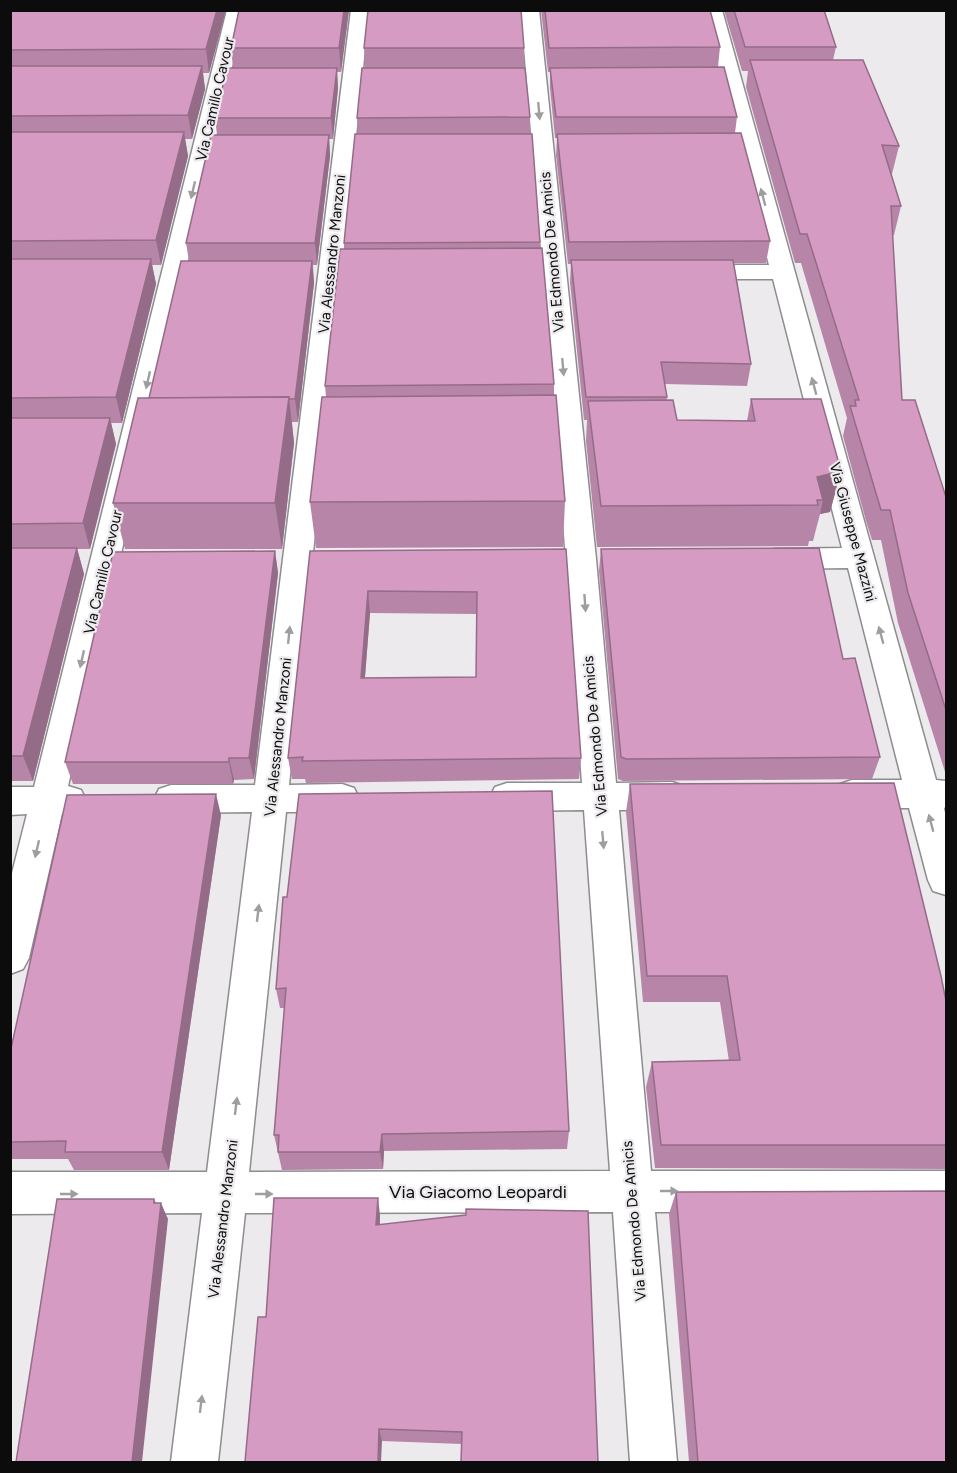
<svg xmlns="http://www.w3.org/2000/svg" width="957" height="1473" font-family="Figtree,sans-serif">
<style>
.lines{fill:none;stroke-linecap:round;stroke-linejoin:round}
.minor-casing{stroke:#8d8c8f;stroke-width:3}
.minor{fill:#fff;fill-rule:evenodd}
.wall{fill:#b785a7;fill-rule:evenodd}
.shaded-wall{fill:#956c88}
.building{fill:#d59bc2;stroke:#956c88;stroke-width:1.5;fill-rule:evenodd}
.oneway{fill:#9e9e9e}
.labels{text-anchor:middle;stroke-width:4.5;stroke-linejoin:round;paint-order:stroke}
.street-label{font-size:15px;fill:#0c0c0d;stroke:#eceaed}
.near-street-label{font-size:18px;fill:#0c0c0d;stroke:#eceaed}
</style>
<rect width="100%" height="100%" fill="#eceaed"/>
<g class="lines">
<defs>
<g id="minor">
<polygon points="227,10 245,10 68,786 81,790 86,800 81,810 62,814 29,958 23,969 10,974 10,881 27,814 10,815 10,787 34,787"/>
<polygon points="351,10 369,10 289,785 342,784 354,788 359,798 354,808 342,812 286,812 249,1172 610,1171 584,810 507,811 495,807 490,797 495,787 507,783 582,783 566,559 521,10 539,10 596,559 616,783 672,782 684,786 689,796 684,806 672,810 619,810 651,1171 946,1171 946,1211 655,1212 677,1462 630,1462 613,1212 245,1213 218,1462 171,1462 202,1213 10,1214 10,1172 207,1172 252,812 171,813 159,809 154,799 159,789 171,785 255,785"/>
<polygon points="704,10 722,10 936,780 946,781 946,807 944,808 946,817 946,895 933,891 928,880 909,808 852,808 840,804 835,794 840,784 852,780 902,780 848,568 775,569 765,566 760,559 765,552 775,549 842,548 773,279 689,279 681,277 677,272 681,267 689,265 769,265"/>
</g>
</defs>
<use href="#minor" class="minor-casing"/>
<use href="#minor" class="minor"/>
</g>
<g class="wall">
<polygon points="10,10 226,10 209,73 203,73 205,89 192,139 185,139 188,156 161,265 152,265 156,284 122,423 111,423 116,444 90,549 77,549 84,574 33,781 10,781"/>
<polygon points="349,10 341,72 337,72 338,88 333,139 329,139 330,156 317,265 313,265 314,283 298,422 292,422 294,443 282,549 125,549 113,503 149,398 189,261 186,243 217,135 215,118 233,68 231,48"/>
<polygon points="541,10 710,10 720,47 718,67 737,117 735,133 770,241 766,263 734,263 751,364 747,386 665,384 667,400 677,420 747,421 751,399 841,471 830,512 820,514 813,541 809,541 808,546 597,547 586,441 587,420 584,420 570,282 571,264 568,264 556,155 557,138 555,138 550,88 550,72 548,72"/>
<polygon points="724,10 824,10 836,47 833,60 899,146 892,174 891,174 901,206 894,235 892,235 902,400 946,497 946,775 898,623 881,540 872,540 866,521 843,436 847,418 801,263 795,263 746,87 748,71 742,71"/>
<polygon points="364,48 524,48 524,68 530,117 530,134 554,384 554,395 565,501 563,547 316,548 310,502 326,397 325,386 344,249 344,243 358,134 357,118 365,68"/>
<path d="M566 549 581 758 579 779 306 783 305 779H292L288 758 310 551ZM370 613 476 614V677L365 678Z"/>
<polygon points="601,549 843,659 880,757 872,779 623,781 618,779 599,571"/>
<polygon points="275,551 278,573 254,779 234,780 233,784 73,784 65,762"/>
<polygon points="630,784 946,1001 946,1169 655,1168 646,1087 652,1062 729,1061 720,1002 643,1002 626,812"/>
<polygon points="221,815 169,1170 74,1170 68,1159 10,1159 10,1053"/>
<polygon points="283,897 569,1131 567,1149 384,1151 383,1169 282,1170 274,1135 284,1008 280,1008 276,989"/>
<polygon points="676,1192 946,1462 689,1462 669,1214"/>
<polygon points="380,1215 380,1225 466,1215 462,1444 382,1441 266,1317"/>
</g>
<g class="shaded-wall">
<polygon points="217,10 226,10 209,73 206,49"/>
<polygon points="344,10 349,10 341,72 339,48"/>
<polygon points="202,66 205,89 192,139 188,115"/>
<polygon points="337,68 338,88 333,139 331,118"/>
<polygon points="184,132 188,156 161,265 156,240"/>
<polygon points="329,135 330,156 317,265 315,243"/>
<polygon points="151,259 156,284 122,423 116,397"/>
<polygon points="312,261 314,283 298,422 295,399"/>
<polygon points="289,397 294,443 282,549 275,503"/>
<polygon points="110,418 116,444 90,549 83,523"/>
<polygon points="841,471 830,512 820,514 823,500 817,477"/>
<polygon points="77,548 84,574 33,781 23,756"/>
<polygon points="275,551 278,573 254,779 249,758"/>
<polygon points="368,591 370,613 363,700 361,678"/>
<polygon points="229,758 234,780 233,784 229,762"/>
<polygon points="216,794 221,815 169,1170 162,1152"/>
<polygon points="382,1134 384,1151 383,1169 380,1152"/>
<polygon points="378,1198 380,1215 379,1241 376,1225"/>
<polygon points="154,1199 160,1211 161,1203 168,1219 142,1462 132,1462"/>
<polygon points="379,1429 382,1441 381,1462 378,1462"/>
</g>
<g class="building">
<polygon points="10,10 217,10 206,49 10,50"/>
<polygon points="239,10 344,10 339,48 231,48"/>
<polygon points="368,10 521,10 524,48 364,48"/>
<polygon points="545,10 710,10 720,47 549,48"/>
<polygon points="734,10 824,10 836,47 745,47"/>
<polygon points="750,60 863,60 899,146 882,145 901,206 891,206 902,400 915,400 946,497 946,710 908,593 890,510 881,510 850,406 856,406 855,400 859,400 807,234 800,234"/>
<polygon points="10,66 202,66 188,115 10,116"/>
<polygon points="724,67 737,117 556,117 550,68"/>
<polygon points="227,68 337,68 331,118 215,118"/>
<polygon points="362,68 525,68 530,117 357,118"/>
<polygon points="10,132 184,132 156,240 10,241"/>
<polygon points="741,133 770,241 569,242 557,134"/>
<polygon points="355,134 532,134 540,242 344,243"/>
<polygon points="211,135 329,135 315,243 186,243"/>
<polygon points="542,248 554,384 325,386 340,249"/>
<polygon points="10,259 151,259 116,397 10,398"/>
<polygon points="571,260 733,260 751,364 661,362 667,397 586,397"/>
<polygon points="181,261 312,261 295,399 288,399 289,397 149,398"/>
<polygon points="556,395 565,501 310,502 322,397"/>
<polygon points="289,397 275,503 113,503 138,398"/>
<polygon points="751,399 821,399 841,471 817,477 823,500 817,500 818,505 601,506 588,401 673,400 677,420 755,421"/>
<polygon points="10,418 110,418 83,523 10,524"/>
<polygon points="10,548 77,548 23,756 10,756"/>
<polygon points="819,548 843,659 855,658 880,757 626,759 621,757 601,549"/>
<path d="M566 549 581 758 302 761 303 757 288 758 310 551ZM368 591 477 592 476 677 361 678Z"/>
<polygon points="275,551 249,758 229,758 229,762 65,762 113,552"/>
<polygon points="894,783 941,976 946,1001 946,1145 661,1145 652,1062 740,1060 727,976 647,976 630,784"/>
<polygon points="552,791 569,1131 382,1134 380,1152 278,1152 279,1135 274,1135 286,988 276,989 283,897 287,897 299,794"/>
<polygon points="216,794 162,1152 65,1152 66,1141 10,1142 10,1053 67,795"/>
<polygon points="946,1191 946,1462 698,1462 676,1192"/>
<polygon points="274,1198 378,1198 376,1225 466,1215 466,1209 588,1211 598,1462 461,1462 462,1432 379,1429 378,1462 245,1462 258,1317 266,1317"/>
<polygon points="57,1199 154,1199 154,1203 161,1203 132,1462 16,1462"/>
</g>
<defs><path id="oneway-solid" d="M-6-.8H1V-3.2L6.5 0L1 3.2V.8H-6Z" transform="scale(1.5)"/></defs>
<g class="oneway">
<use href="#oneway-solid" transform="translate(539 111) rotate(85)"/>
<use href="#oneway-solid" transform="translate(193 190) rotate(103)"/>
<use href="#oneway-solid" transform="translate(763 197) rotate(-105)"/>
<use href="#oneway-solid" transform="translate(563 367) rotate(85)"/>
<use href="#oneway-solid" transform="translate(148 380) rotate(103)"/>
<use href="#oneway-solid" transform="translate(814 386) rotate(-105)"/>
<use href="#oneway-solid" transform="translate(585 603) rotate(86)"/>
<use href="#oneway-solid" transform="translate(289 635) rotate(-84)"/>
<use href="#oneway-solid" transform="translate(881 635) rotate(-105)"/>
<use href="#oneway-solid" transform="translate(82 659) rotate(103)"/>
<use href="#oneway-solid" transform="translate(931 823) rotate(-105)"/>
<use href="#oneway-solid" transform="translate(603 840) rotate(85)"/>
<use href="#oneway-solid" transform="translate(37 849) rotate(103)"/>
<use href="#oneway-solid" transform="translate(258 913) rotate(-83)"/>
<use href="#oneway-solid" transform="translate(236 1106) rotate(-83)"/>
<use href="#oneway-solid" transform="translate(669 1191)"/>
<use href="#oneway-solid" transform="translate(69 1194)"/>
<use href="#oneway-solid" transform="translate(264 1194)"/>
<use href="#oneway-solid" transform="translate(201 1404) rotate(-83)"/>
</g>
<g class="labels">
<g class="street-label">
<text transform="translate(215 99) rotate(-77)" y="5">Via Camillo Cavour</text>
<text transform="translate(552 252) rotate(-95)" y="5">Via Edmondo De Amicis</text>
<text transform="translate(332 254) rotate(-84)" y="5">Via Alessandro Manzoni</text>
<text transform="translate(853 532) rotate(75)" y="5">Via Giuseppe Mazzini</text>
<text transform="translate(103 572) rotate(-77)" y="5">Via Camillo Cavour</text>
<text transform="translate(595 736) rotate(-95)" y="5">Via Edmondo De Amicis</text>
<text transform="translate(278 737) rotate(-84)" y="5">Via Alessandro Manzoni</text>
<text transform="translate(223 1219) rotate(-83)" y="5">Via Alessandro Manzoni</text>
<text transform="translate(634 1221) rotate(-95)" y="5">Via Edmondo De Amicis</text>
</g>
<g class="near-street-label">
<text x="478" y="1198">Via Giacomo Leopardi</text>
</g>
</g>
<rect width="957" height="1473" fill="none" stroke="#0c0c0d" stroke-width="24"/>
</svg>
